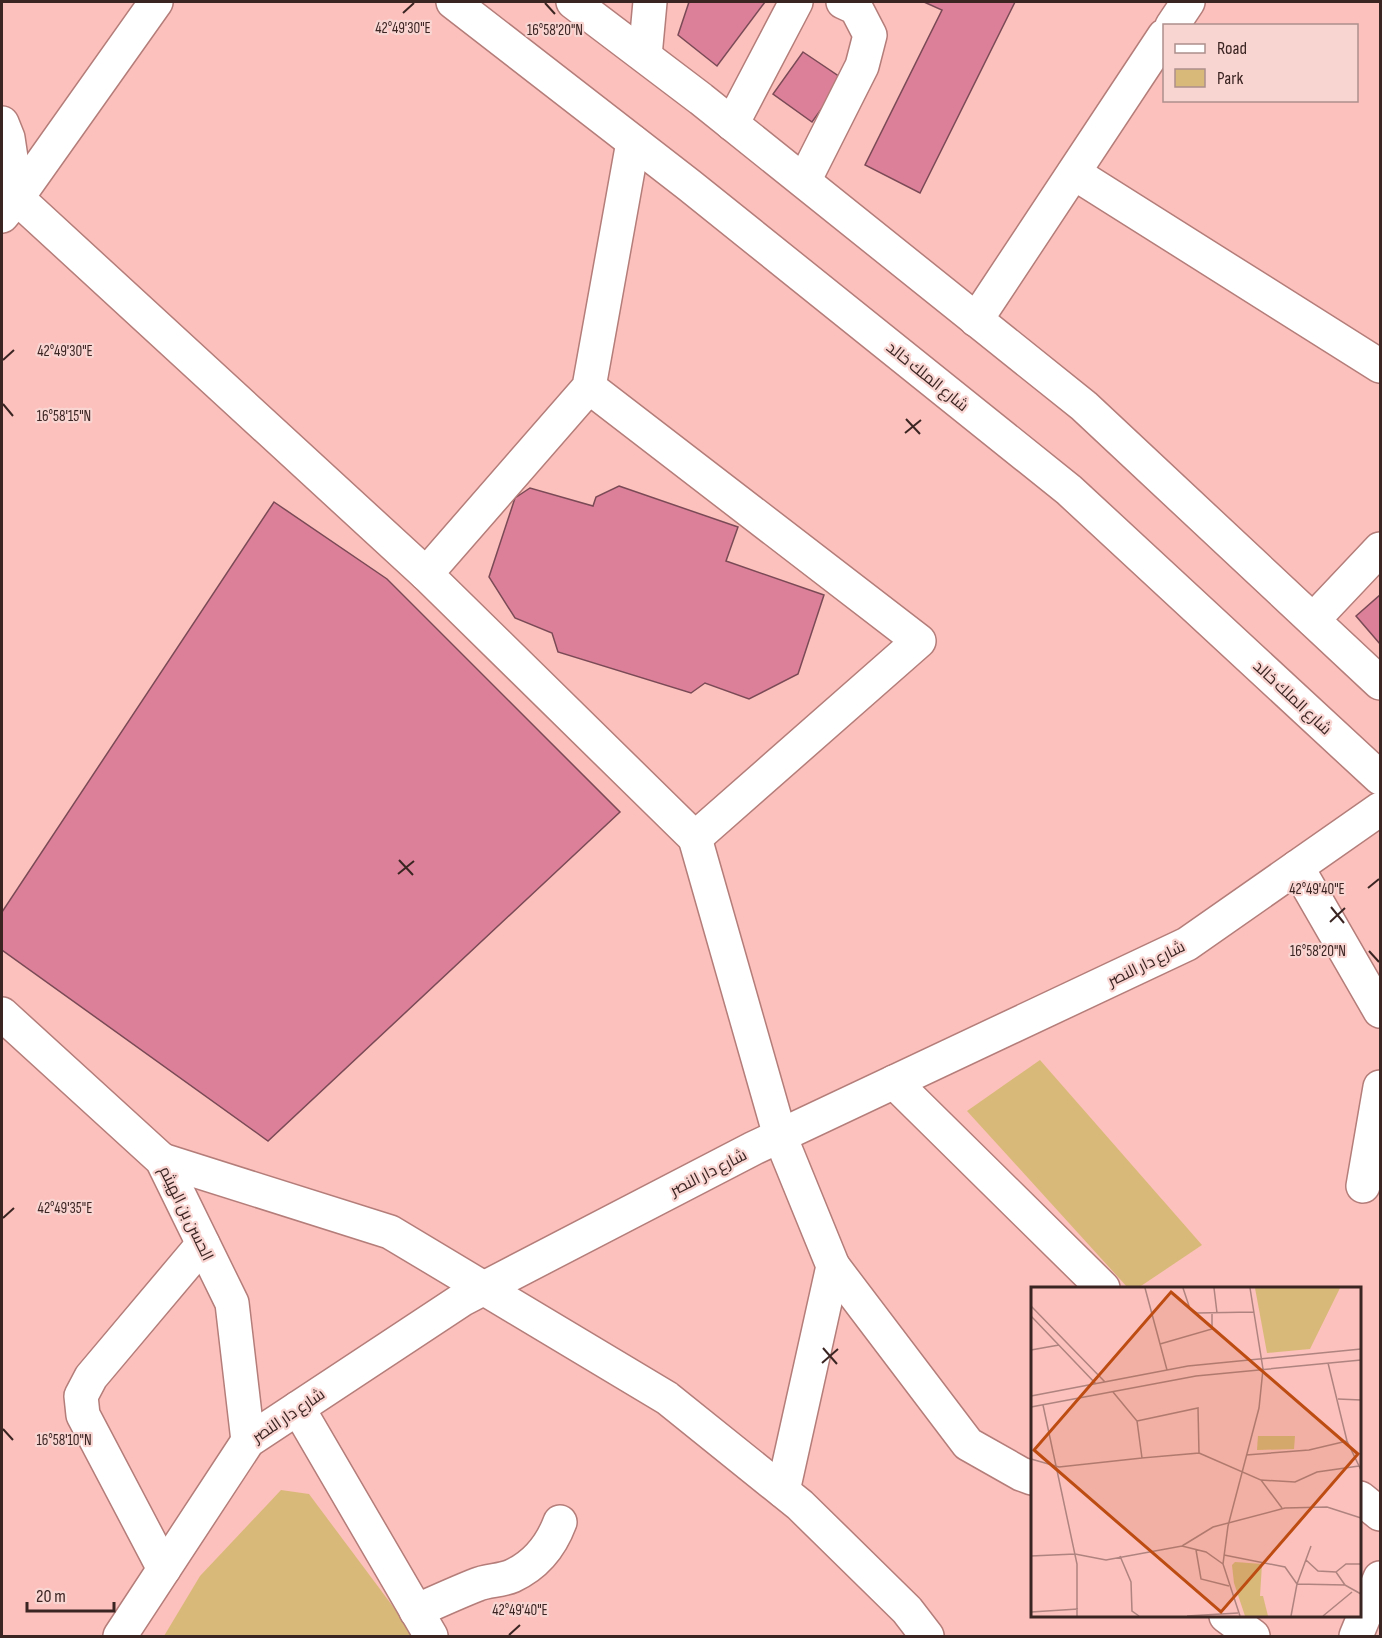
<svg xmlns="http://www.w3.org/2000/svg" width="1382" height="1638" font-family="'Sofia Sans Condensed',Cairo,sans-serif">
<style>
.green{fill:#d9b979}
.building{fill:#db8098;stroke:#7b4a57;stroke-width:1.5}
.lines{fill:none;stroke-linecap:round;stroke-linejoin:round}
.minor-casing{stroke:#b47d79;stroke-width:36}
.major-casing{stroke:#b47d79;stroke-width:36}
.minor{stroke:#fff;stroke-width:33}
.major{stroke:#fff;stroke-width:33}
.ticks{fill:none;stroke:#3b2523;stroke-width:2}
.labels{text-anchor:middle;stroke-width:4.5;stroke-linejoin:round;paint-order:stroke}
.street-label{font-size:16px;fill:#3b2523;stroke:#f9d5d2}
.inset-road{fill:none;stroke:#af837f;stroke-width:1.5}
.view{fill:#bd4c12;fill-opacity:0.15;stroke:#bd4c12;stroke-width:3}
.inset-edge{fill:none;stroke:#3b2523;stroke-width:3}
.ticks-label{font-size:15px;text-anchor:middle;fill:#3b2523;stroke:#f9d5d2;stroke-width:4.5;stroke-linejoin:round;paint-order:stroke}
</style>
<rect width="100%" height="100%" fill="#fcc1bc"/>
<g class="green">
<polygon points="1040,1060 1202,1245 1138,1288 1128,1288 967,1111"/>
<polygon points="281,1490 309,1494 415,1636 164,1636 200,1576"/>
</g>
<g class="building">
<polygon points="689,2 765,2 717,66 678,35"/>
<polygon points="924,2 1015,2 920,193 865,165 942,10"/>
<polygon points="803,52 843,79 812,122 773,94"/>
<polygon points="619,486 738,527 726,561 824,595 798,674 749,699 705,683 691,693 558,652 552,633 515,618 489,577 515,498 530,488 593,506 596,497"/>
<polygon points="274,502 387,579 620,812 268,1141 2,950 2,912"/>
<polygon points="1380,595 1380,644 1356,616"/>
</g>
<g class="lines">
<defs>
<g id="minor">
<polyline points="1172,26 1188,2"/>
<polyline points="2,123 8,138 17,198 426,574"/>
<polyline points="732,124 796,2"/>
<polyline points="1074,173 1380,366"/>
<polyline points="804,181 862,66 870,35 856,8 843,2"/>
<polyline points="2,216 17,198 156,2"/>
<polyline points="976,320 1164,36"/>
<polyline points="589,387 919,641 695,838 426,574 589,387 633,142"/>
<polyline points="1313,620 1380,549"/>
<polyline points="695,838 780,1136 833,1266 783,1491"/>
<polyline points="1297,867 1380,1011"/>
<polyline points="2,1014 162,1160 232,1303 248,1441"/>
<polyline points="894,1082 1103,1288"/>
<polyline points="162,1160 390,1232 667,1398 800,1505 907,1610 927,1636"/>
<polyline points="1363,1186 1380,1087"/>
<polyline points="833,1266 968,1444 1021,1474 1032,1478"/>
<polyline points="298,1408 431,1636"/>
<polyline points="1360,1498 1380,1514"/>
<polyline points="164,1569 83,1415 81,1396 91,1377 203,1244"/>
<path d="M416 1611C436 1602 456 1593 476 1585 487 1580 501 1581 512 1576 536 1565 551 1546 560 1522"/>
<polyline points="1226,1616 1253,1636"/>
<polyline points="120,1636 248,1441 463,1299 754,1148 1187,944 1380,809"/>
<polyline points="1356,1636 1380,1578"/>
</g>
<g id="major">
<polyline points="453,2 689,185 1069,490 1380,778"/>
<polyline points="573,2 701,99 1084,406 1380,683"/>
<polyline points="645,56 650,2"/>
</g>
</defs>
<use href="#minor" class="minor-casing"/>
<use href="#major" class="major-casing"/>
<use href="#minor" class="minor"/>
<use href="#major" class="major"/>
</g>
<path class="ticks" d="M545 3 555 14M403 13 414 3M3 360 14 350M3 404 13 416M906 419 920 434M905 433 921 420M399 860 413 875M398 874 414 861M1368 888 1379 879M1331 907 1344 923M1330 922 1345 908M1369 951 1379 962M3 1218 14 1208M823 1348 837 1364M822 1363 838 1349M3 1429 13 1440M509 1635 520 1625"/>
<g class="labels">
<g class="street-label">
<text transform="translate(928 376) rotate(39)" y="6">شارع الملك خالد</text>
<text transform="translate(1293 697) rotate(43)" y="6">شارع الملك خالد</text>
<text transform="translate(1146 963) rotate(-26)" y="6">شارع دار النصر</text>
<text transform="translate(708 1172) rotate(-27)" y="6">شارع دار النصر</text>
<text transform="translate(187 1213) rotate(64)" y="6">الحسن بن الهيثم</text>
<text transform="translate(288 1415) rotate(-34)" y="6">شارع دار النصر</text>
</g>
</g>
<g transform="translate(1031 1287)">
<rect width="330" height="330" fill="#fcc1bc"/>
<path d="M224 1H309L279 62 236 66ZM227 149H264L263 162 226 163ZM204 275 231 277 229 309H232L237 329H214L203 296 201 278Z" fill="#d9b979"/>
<path class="inset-road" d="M114 1 136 83M152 1 159 22 166 26 223 25M183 1 186 26M0 19 74 95M0 29 65 97M129 57 181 42V27M0 63 28 58M297 76 316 154 330 183M82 105 106 134 111 171 168 166 167 121 106 134M0 109 157 79 330 62M307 112 330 113M12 118 46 277V329M0 120 165 89 330 73M168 166 230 193 251 221M215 168 278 163 316 154M0 172 28 180 111 171M230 193 264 195 286 185 328 179M151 259 182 240 254 221 296 220 330 231M165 263 170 292 198 299M193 268 254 280 266 297M0 269 44 267 75 273 151 259 175 265 192 277M89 269 100 295 101 324 108 329M275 273 287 284 305 285 314 298M305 285 315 277H330M266 297 280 259M0 325 47 322M156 329 207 326M209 329 192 277 197 239 228 121 232 82 219 1M260 329 266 297 314 298 330 307M292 329 321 305"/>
<path class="view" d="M140 5 327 167 190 325 3 163Z"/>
<rect width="330" height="330" class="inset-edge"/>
</g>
<g class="ticks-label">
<text x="403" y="33">42°49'30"E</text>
<text x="555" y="35">16°58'20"N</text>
<text x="65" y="356">42°49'30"E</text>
<text x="64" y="421">16°58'15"N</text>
<text x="1317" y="894">42°49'40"E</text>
<text x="1318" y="956">16°58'20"N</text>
<text x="65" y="1213">42°49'35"E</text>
<text x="64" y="1445">16°58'10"N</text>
<text x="520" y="1615">42°49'40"E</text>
</g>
<rect width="1382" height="1638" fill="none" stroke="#3b2523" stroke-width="6"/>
<rect x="1163" y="24" width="195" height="78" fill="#f9d5d2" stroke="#ad8f8c" stroke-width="1.5"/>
<rect x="1175" y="44" width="30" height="9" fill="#ffffff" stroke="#ad8f8c" stroke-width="1.5"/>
<text x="1217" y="54" font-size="18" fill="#3b2523">Road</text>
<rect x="1175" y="69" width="30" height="18" fill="#d9b979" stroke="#ad8f8c" stroke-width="1.5"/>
<text x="1217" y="84" font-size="18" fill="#3b2523">Park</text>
<path d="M27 1602v9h87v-9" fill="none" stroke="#3b2523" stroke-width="3"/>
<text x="36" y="1602" font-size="18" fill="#3b2523" stroke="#f9d5d2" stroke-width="4.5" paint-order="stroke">20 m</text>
</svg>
